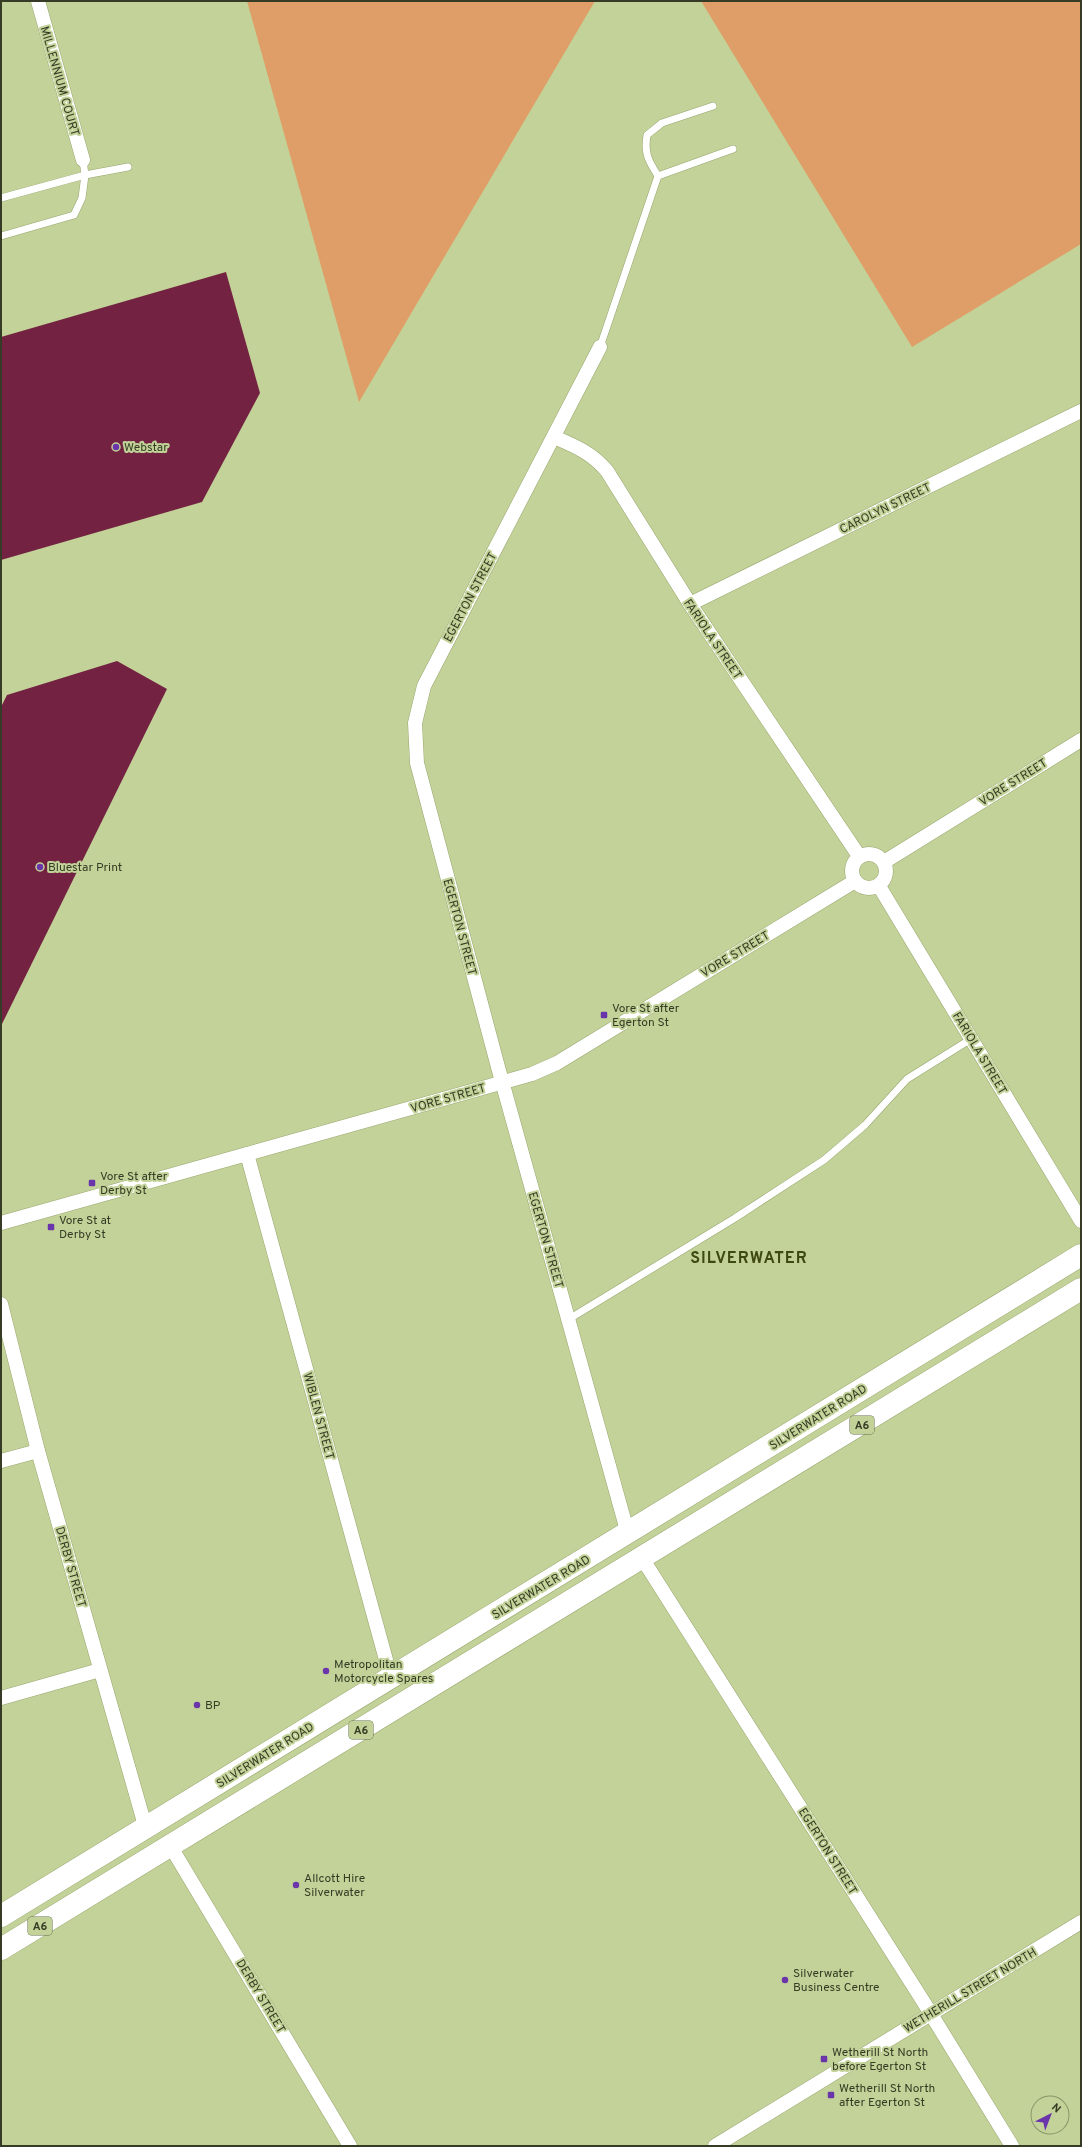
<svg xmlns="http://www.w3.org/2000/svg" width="1082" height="2147" font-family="Overpass,sans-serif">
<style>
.green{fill:#df9e67}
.building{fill:#732241}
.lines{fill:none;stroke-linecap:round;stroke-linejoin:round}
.service-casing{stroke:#98a66e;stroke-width:8}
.minor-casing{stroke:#98a66e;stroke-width:15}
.trunk-casing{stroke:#98a66e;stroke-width:23}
.service{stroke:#fff;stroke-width:7}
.minor{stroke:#fff;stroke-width:14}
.trunk{stroke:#fff;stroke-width:22}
.poi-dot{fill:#6a34aa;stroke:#c2d298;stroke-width:1.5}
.labels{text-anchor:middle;stroke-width:4;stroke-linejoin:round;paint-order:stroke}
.shield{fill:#c2d298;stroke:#5f6847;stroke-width:1}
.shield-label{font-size:11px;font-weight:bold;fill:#353b24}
.street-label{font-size:12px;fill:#353b24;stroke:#c2d298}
.poi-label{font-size:12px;fill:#353b24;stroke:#c2d298;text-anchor:start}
.district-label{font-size:16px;font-weight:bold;letter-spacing:1px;fill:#3e4912;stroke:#c2d298}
</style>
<rect width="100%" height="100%" fill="#c2d298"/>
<g class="green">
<polygon points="247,1 595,1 359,402"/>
<polygon points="701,1 1081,1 1081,244 912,347"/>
</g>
<g class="building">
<polygon points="226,272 260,393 202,502 1,560 1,337"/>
<polygon points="117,661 167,689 1,1026 1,707 7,695"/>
</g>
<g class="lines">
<defs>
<g id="service">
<path d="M713 106 662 123 647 135C644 153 648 160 658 176L733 149"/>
<polyline points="1,198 85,175 83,160"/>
<polyline points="1,236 74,215 82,198 85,175 128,167"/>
<polyline points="600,347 658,176"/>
<polyline points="569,1319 735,1218 824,1160 865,1125 907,1079 971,1039"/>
</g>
<g id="minor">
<polyline points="38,1 83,160"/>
<polyline points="600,347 424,686 415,723 417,763 498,1067 628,1534"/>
<path d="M554 437C575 446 592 453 607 471L690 604 859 856"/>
<polyline points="690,604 1081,411"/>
<circle cx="869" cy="871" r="17"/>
<polyline points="884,862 1081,740"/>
<polyline points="879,886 1081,1221"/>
<polyline points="247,1154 391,1678"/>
<polyline points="1,1223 532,1074 557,1063 855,881"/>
<polyline points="1,1304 38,1451 146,1829"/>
<polyline points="1,1461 38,1451"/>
<polyline points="642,1558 923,2001 1012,2146"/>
<polyline points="1,1698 100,1670"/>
<polyline points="171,1847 350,2146"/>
<polyline points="715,2146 1081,1922"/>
</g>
<g id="trunk">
<polyline points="1,1916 1081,1255"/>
<polyline points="1,1949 1081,1289"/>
</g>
</defs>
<use href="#service" class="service-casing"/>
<use href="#minor" class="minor-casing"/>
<use href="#trunk" class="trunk-casing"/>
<use href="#service" class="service"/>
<use href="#minor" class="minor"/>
<use href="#trunk" class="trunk"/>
</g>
<g class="poi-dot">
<circle cx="116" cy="447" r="4"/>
<circle cx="40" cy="867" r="4"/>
<rect x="600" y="1011" width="8" height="8" rx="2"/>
<rect x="88" y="1179" width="8" height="8" rx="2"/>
<rect x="47" y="1223" width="8" height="8" rx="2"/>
<circle cx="326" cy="1671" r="4"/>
<circle cx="197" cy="1705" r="4"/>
<circle cx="296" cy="1885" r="4"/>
<circle cx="785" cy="1980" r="4"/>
<rect x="820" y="2055" width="8" height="8" rx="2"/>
<rect x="827" y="2091" width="8" height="8" rx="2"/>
</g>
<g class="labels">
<g class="shield">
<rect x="850" y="1416" width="24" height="18" rx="3"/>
<rect x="349" y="1721" width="24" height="18" rx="3"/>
<rect x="28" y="1917" width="24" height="18" rx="3"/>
</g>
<g class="shield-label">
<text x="862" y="1429">A6</text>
<text x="361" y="1734">A6</text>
<text x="40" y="1930">A6</text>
</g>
<g class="street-label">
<text transform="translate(60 81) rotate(74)" y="4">MILLENNIUM COURT</text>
<text transform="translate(885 508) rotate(-26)" y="4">CAROLYN STREET</text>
<text transform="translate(470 597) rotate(-62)" y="4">EGERTON STREET</text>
<text transform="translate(713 639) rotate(56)" y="4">FARIOLA STREET</text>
<text transform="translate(1013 782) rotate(-32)" y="4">VORE STREET</text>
<text transform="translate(460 927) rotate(75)" y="4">EGERTON STREET</text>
<text transform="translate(735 954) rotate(-31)" y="4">VORE STREET</text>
<text transform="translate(980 1053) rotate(59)" y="4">FARIOLA STREET</text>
<text transform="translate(448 1098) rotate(-16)" y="4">VORE STREET</text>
<text transform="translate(546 1240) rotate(74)" y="4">EGERTON STREET</text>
<text transform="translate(319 1416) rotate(75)" y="4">WIBLEN STREET</text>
<text transform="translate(818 1417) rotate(-32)" y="4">SILVERWATER ROAD</text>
<text transform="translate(71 1567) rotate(74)" y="4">DERBY STREET</text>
<text transform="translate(541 1587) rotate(-31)" y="4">SILVERWATER ROAD</text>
<text transform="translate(265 1755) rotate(-32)" y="4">SILVERWATER ROAD</text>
<text transform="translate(828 1851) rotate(58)" y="4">EGERTON STREET</text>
<text transform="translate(970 1990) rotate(-31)" y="4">WETHERILL STREET NORTH</text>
<text transform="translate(261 1996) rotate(59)" y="4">DERBY STREET</text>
</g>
<g class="poi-label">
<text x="124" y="451">Webstar</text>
<text x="48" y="871">Bluestar Print</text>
<text x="612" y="1012">Vore St after<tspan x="612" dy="14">Egerton St</tspan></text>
<text x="100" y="1180">Vore St after<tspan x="100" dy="14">Derby St</tspan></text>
<text x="59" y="1224">Vore St at<tspan x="59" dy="14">Derby St</tspan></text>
<text x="334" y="1668">Metropolitan<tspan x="334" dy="14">Motorcycle Spares</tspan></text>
<text x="205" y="1709">BP</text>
<text x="304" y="1882">Allcott Hire<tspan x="304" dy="14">Silverwater</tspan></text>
<text x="793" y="1977">Silverwater<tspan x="793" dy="14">Business Centre</tspan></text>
<text x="832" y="2056">Wetherill St North<tspan x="832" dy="14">before Egerton St</tspan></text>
<text x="839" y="2092">Wetherill St North<tspan x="839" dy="14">after Egerton St</tspan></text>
</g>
<g class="district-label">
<text x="749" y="1263">SILVERWATER</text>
</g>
</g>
<rect width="1082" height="2147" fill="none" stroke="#353b24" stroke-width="4"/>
<g transform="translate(1050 2115) rotate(42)"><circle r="19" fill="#c2d298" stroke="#8a966a"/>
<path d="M0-3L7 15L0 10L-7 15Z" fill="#6a34aa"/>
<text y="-6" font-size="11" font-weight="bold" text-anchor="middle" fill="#353b24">N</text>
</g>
</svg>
